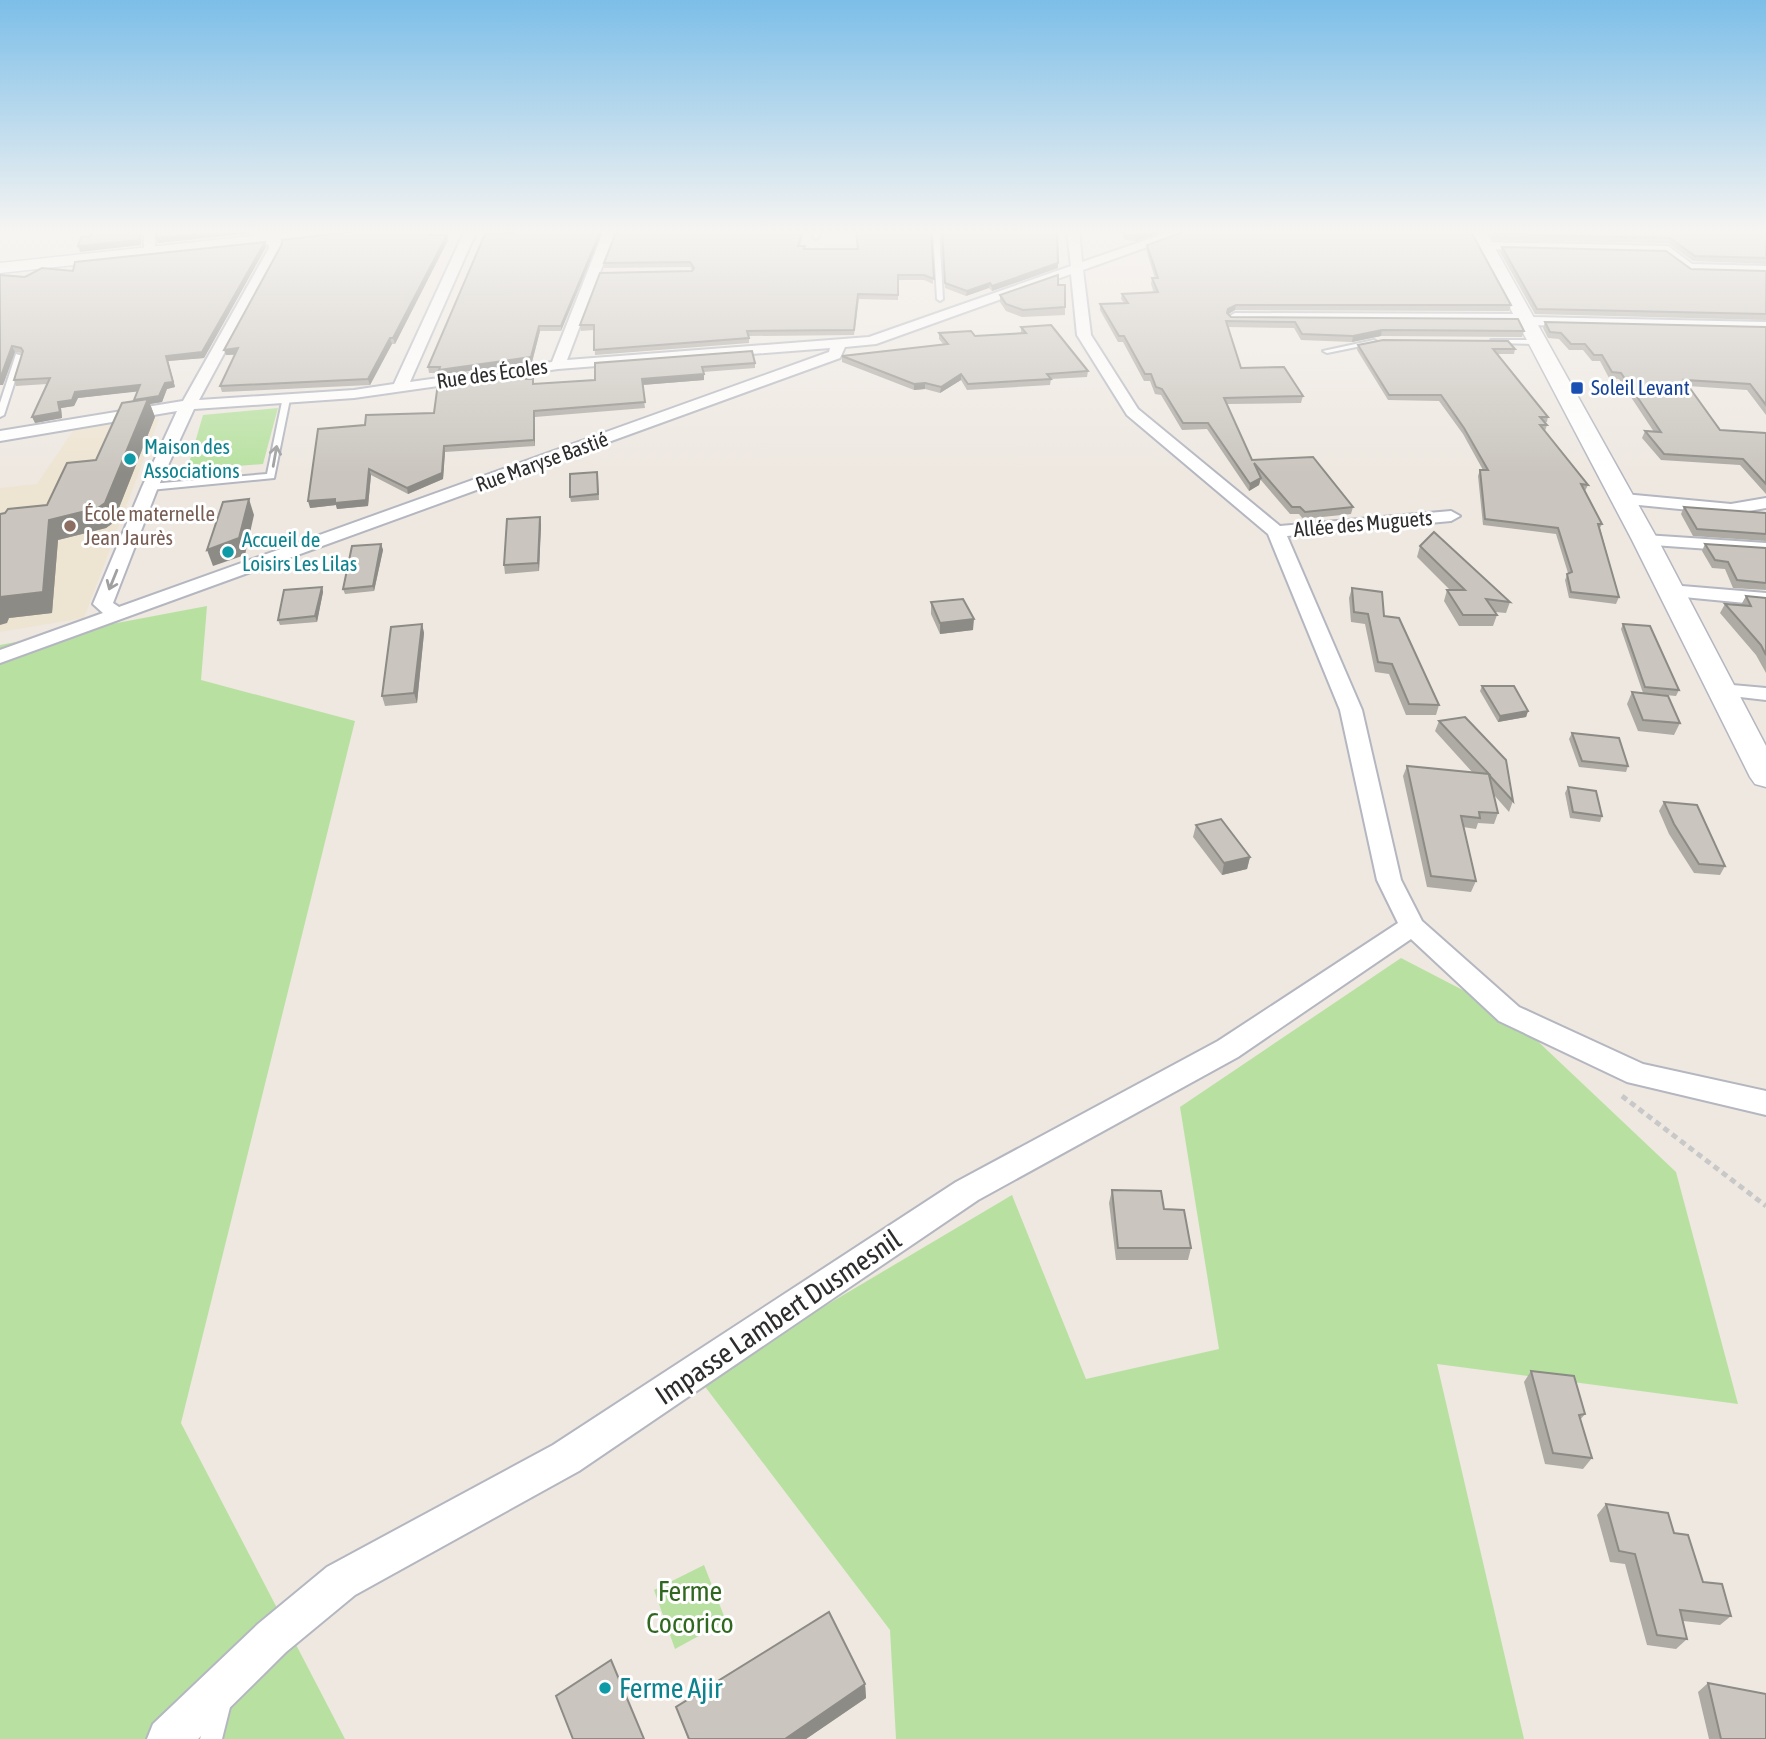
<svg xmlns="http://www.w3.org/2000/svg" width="1766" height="1739" font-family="'Asap Condensed',sans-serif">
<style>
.education{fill:#eee4d2}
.green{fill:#b8e1a1}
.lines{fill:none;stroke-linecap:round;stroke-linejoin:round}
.lane-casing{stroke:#b4b7c0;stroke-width:4}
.street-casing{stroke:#b4b7c0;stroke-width:4}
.secondary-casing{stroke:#b4b7c0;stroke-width:3}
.path{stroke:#c8c8c8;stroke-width:5;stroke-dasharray:6 4.5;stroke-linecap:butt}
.lane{fill:#fff;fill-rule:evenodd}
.street{fill:#fff;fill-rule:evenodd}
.secondary{fill:#fff;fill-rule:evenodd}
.wall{fill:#aeaaa4}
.shaded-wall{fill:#8d8b86}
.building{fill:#cac6bf;stroke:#8d8b86;stroke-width:2}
.oneway{stroke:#a0a0a0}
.transit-dot{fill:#1a4fb4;stroke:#fff;stroke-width:2.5}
.culture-dot{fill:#0f9aa8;stroke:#fff;stroke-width:2.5}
.education-dot{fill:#8d6e63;stroke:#fff;stroke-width:2.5}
.labels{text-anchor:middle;stroke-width:6;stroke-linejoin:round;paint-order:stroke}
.far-street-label{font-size:21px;fill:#2d2d2d;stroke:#fff}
.far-transit-label{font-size:21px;fill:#164399;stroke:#fff;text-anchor:start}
.far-culture-label{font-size:21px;fill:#0d838f;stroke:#fff;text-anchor:start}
.far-education-label{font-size:21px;fill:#785e54;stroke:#fff;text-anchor:start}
.near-street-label{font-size:28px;fill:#2d2d2d;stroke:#fff}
.near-park-label{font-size:28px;fill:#306820;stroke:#fff}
.near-culture-label{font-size:28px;fill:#0d838f;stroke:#fff;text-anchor:start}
</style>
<rect width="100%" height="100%" fill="#eee8e1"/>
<polygon class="education" points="159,419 84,618 0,632 0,488 37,484 75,428"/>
<g class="green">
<polygon points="278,408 263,464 187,470 203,415"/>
<polygon points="207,606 201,680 355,721 181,1423 345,1739 0,1739 0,645"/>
<polygon points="1401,958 1509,1014 1676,1172 1738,1404 1437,1364 1524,1739 896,1739 890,1630 700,1380 1012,1195 1086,1379 1219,1349 1180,1107"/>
<polygon points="704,1565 726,1621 675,1649 654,1590"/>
</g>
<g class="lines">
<defs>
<g id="lane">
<polygon points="815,230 821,230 819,237 816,239 813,237"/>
<polygon points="933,230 939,230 943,299 940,301 937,299"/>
<polygon points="1374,340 1377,342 1376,343 1327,353 1323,351"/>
<polygon points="1491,340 1539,340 1542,342 1539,344 1493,343 1491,342"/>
<polygon points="16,354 23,356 4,415 0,417 0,403"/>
<polygon points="283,397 290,399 274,478 150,490 146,487 150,484 267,474"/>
<polygon points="220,1697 227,1700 230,1707 222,1739 200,1739 213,1700"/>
</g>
<g id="street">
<polygon points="144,230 156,230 154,254 144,251"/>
<path d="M266 230H278L281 248 199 400 354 390 394 384 465 230H477L410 382 552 362 604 230H616L567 360 869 337 1071 266 1067 230H1079L1082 262 1175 230H1191L1189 232 1083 270 1091 335 1138 409 1280 526 1451 511 1460 516 1451 521 1287 536 1362 710 1401 880 1422 921 1519 1007 1643 1064 1766 1091V1115L1627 1082 1499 1021 1411 939 1238 1057 978 1200 579 1471 355 1595 286 1652 198 1739H147L153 1724 258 1624 327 1567 553 1445 956 1182 1218 1041 1398 923 1377 880 1340 710 1268 534 1127 415 1077 335 1071 274 876 344 845 347 840 358 0 663V650L103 613 93 604 142 487 177 411 0 441V431L183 401 269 248ZM830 348 829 352 119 607 113 603 158 487 194 409 354 398 558 369Z"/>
<polygon points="1486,242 1668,246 1692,264 1766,266 1766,274 1689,272 1665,254 1482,249 1480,246"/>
<polygon points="1235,313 1525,314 1531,317 1766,322 1766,330 1526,325 1520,322 1230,320 1228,317"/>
<polygon points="1624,494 1731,504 1766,498 1766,508 1731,514 1618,503 1615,499"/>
<polygon points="1645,535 1766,543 1766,553 1639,544 1636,540"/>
<polygon points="1670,585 1766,593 1766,605 1663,595 1661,591 1663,587"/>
<polygon points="1721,684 1766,688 1766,700 1714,694 1711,690 1714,686"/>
</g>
<g id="secondary">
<polygon points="308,230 358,230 350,235 0,273 0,263"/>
<polygon points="1469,230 1485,230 1658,540 1766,746 1766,787 1755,784 1750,777 1632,540"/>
</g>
</defs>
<use href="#lane" class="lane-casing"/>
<use href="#street" class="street-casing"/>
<use href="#secondary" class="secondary-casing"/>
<polyline class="path" points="1622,1096 1766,1206"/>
<use href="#lane" class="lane"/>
<use href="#street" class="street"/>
<use href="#secondary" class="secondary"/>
</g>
<g class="wall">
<polygon points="510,230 603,230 561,331 540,331 532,362 441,375 440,373 429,373 428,367 511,233"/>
<polygon points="617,230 804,230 800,246 805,249 858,249 855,230 931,230 933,284 924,280 898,280 898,300 859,299 854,335 749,336 749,343 595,355 594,330 581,331 580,325 692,270 690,267 604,268 604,263"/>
<polygon points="941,230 1057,230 1058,268 992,291 989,288 966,296 945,288 942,230"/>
<polygon points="1118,230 1169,230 1136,241 1125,240"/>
<polygon points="1486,230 1766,230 1766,264 1693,261 1668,243 1493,240"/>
<polygon points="349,232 434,235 448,240 395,344 392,344 370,385 222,392 220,386 235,355 226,355"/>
<polygon points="1147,245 1511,305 1509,311 1235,310 1228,314 1231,317 1524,331 1522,337 1381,336 1352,342 1301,340 1294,328 1228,327 1241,368 1303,396 1301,403 1227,404 1252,460 1353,507 1351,514 1303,519 1299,514 1290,514 1260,479 1259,485 1249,491 1207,429 1182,430 1161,395 1155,394 1150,381 1144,381 1123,342 1118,342 1100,310 1100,304 1124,303 1121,299 1122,294 1154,293 1151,284 1152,278 1155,278 1146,250"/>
<polygon points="266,247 204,358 168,361 175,387 167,389 162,402 150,404 155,417 113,523 106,528 58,540 52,613 9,618 7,623 47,505 96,460 134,401 137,391 78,398 74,406 61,408 62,418 35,423 47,384 16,386 14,380 22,353 15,352 3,385 25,277"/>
<polygon points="1502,247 1691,269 1766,271 1766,320 1535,314 1500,252"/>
<polygon points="1058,285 1065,307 1065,315 1022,317 1006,311 1000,302 1000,295"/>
<polygon points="1545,322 1766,327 1766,415 1747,390 1688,386 1720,430 1766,433 1766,494 1740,465 1661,460 1642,438 1645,431 1654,432 1619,379 1609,378 1600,361 1592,361 1583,350 1569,350 1559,339 1548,338 1543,328"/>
<polygon points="1021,327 1088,371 1087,377 1051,379 1050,385 967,390 961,380 940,393 925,389 914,390 842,362 842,356 944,345 939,339 939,333 975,336 1021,333"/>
<polygon points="1358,345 1515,349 1514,354 1497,354 1548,417 1547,422 1545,422 1547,425 1545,431 1588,485 1585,491 1602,524 1600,528 1619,597 1616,604 1569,598 1565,580 1568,573 1556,534 1483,525 1478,476 1480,470 1483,470 1463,434 1439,401 1388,400 1357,350"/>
<polygon points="595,363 755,363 755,368 703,372 704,380 642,385 645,408 535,417 535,446 445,452 443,479 408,494 371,475 368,506 337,509 336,505 310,508 434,413 529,376 528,379 534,384 595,380"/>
<polygon points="598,477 599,500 571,502 570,497"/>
<polygon points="1684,507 1766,513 1766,541 1693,536 1681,514"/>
<polygon points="540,517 541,525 539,571 505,574 504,565"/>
<polygon points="381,544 383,550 374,591 345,594 343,589"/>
<polygon points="1705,544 1766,548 1766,590 1733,588 1725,569 1712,568 1702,551"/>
<polygon points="1420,546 1510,602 1506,613 1495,612 1497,615 1493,626 1459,626 1444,601 1447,590 1450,590 1417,557"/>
<polygon points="322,587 323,592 317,622 280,625 278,620"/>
<polygon points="1352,588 1384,616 1439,705 1436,715 1406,715 1389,674 1375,672 1365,624 1351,622 1349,598"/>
<polygon points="1746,596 1766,598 1766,673 1756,655 1720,613 1725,604 1741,605"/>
<polygon points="931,602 973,630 940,634 931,614"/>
<polygon points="422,624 424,633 417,703 385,706 382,696"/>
<polygon points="1623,624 1679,690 1676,696 1643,693 1621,629"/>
<polygon points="1482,686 1528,711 1526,717 1498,722 1480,691"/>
<polygon points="1632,692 1680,723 1674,735 1638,731 1627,704"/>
<polygon points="1439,721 1513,801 1509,812 1494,795 1498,813 1494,824 1478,823 1476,829 1463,827 1476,881 1471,892 1427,887 1403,776 1407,766 1473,773 1435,731"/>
<polygon points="1572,733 1628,766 1626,772 1579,767 1569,739"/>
<polygon points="1568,787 1602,816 1600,822 1570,818 1565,793"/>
<polygon points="1664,802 1725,866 1720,875 1694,873 1669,834 1659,811"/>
<polygon points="1196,825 1250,857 1247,869 1222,875 1193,837"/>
<polygon points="1112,1190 1164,1209 1191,1248 1188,1260 1116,1260 1109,1203"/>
<polygon points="1531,1371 1585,1414 1580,1420 1592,1458 1583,1469 1545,1464 1524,1382"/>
<polygon points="1606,1504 1674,1533 1703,1582 1731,1616 1720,1625 1683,1621 1687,1639 1676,1649 1647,1645 1625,1564 1610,1562 1597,1515"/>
<polygon points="1708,1683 1766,1739 1709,1739 1698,1692"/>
<polygon points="865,1684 866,1698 806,1739 688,1739 676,1707"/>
</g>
<g class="shaded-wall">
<polygon points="140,230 142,230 141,245 80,252 78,246"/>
<polygon points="238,230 265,230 264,232 158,243 156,238"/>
<polygon points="601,230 603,230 561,331 561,326"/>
<polygon points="1154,230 1169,230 1136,241 1137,235"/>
<polygon points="447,235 448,240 395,344 393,338"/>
<polygon points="265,242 266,247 204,358 168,361 175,387 167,389 162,402 150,404 155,417 113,523 106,528 58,540 52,613 9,618 7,623 0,625 0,597 49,520 98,508 136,406 134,400 166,356"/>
<polygon points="1058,263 1058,268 992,291 992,286"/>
<polygon points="990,283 989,288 966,296 967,291"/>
<polygon points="1236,305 1235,310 1227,315 1228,309"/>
<polygon points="539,326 540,331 532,362 441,375 439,370"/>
<polygon points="1382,330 1381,336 1352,342 1353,336"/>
<polygon points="390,338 392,344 370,385 368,379"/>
<polygon points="12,346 15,352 3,385 0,385 0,379"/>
<polygon points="238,348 240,354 226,355 224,350"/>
<polygon points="704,374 704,380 642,385 642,379"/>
<polygon points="961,374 961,380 940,393 941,387"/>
<polygon points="925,383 925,389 914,390 914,384"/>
<polygon points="140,385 142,391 78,398 74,406 61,408 62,418 35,423 32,417 75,392"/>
<polygon points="534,411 535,417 535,446 534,440"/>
<polygon points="444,446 445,452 443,479 408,494 407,488"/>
<polygon points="369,469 371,475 368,506 337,509 336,505 310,508 308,501"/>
<polygon points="1261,478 1259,485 1249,491 1250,484"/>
<polygon points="249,499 254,515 245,555 213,566 207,550"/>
<polygon points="540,517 541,525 539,571 538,563"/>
<polygon points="381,544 383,550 374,591 373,586"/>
<polygon points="322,587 323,592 317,622 315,616"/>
<polygon points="974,619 973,630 940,634 940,623"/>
<polygon points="422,624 424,633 417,703 414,693"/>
<polygon points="1528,711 1526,717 1498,722 1500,716"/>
<polygon points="1250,857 1247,869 1222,875 1224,863"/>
<polygon points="865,1684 866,1698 806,1739 785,1739"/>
</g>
<g class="building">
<polygon points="91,230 140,230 140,240 78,246 81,237 91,236"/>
<polygon points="156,230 238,230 156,238"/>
<polygon points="354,230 433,230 430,235 447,235 393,338 390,338 368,379 220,386 238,348 224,350 282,244 282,240 349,232"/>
<polygon points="511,230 601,230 561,326 539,326 531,357 439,370 440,367 428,367 485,234 512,233"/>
<polygon points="617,230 803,230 798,246 805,246 804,249 858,249 856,230 931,230 934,279 924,275 898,275 898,295 858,294 854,330 747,331 749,338 594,350 594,325 580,325 600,273 692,271 694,268 690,262 604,263"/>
<polygon points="942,230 1057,230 1058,263 992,286 990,283 967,291 945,283"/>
<polygon points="1122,230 1154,230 1137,235 1125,235"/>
<polygon points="1189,230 1470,230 1511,305 1236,305 1228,309 1227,313 1231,317 1518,319 1524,331 1382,330 1353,336 1302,334 1295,322 1226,321 1241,368 1284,367 1303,396 1224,398 1252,460 1313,457 1353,507 1305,512 1300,507 1292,507 1254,463 1261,478 1250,484 1208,423 1183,423 1162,389 1156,387 1151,374 1145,374 1124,336 1119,336 1100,304 1128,303 1122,294 1158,292 1152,278 1158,278 1147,245"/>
<polygon points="1492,230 1766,230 1766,258 1695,256 1670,238 1495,234"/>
<polygon points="265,242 202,352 166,356 173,382 165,383 159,396 134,400 140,385 75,392 72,400 58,402 60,412 32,417 50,378 14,380 23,351 21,348 12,346 0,379 0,275 25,277 42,268 73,271 75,262"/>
<polygon points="1502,247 1666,251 1691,269 1766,271 1766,314 1537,309"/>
<polygon points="1058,275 1058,285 1065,285 1065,307 1023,310 1006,304 1000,295"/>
<polygon points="1545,322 1766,327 1766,405 1750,384 1684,380 1720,430 1766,433 1766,484 1743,459 1664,454 1645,431 1661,432 1621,373 1612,372 1602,355 1594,355 1585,344 1571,344 1561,333 1550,332"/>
<polygon points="1051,325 1088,371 1047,374 1051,379 968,384 961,374 941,387 925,383 914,384 842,356 948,344 939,333 971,331 975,336 1026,333 1021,327"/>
<polygon points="1383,340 1508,341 1515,349 1493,349 1548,417 1540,417 1547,425 1540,425 1588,485 1581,484 1602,524 1598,524 1619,597 1571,592 1567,574 1572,572 1558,528 1485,519 1480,470 1488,470 1464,428 1441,395 1389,395 1358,345"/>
<polygon points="752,351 755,363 702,367 704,374 642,379 645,402 534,411 534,440 444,446 442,473 407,488 369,469 366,500 335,503 335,499 308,501 318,429 365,425 366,415 434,413 438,383 528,370 526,379 533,379 533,384 595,380 595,363"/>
<polygon points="148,399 105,503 98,508 49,520 43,592 0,597 0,514 5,513 8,509 47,505 67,463 96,460 122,403"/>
<polygon points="597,472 598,494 570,497 570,474"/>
<polygon points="249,499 239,538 207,550 223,502"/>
<polygon points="1684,507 1766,513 1766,534 1697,529"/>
<polygon points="540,517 538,563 504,565 507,519"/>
<polygon points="1434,532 1510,602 1486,599 1497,615 1463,615 1447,590 1465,590 1420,546"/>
<polygon points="381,544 373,586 343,589 352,546"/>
<polygon points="1705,544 1766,548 1766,583 1737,580 1728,562 1715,560"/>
<polygon points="322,587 315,616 278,620 284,590"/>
<polygon points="1352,588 1382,592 1384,616 1399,618 1439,705 1409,704 1392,664 1378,662 1368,614 1354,612"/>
<polygon points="1746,596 1766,598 1766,655 1761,645 1725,604 1751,606"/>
<polygon points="963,599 974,619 940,623 931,602"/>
<polygon points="422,624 414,693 382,696 391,627"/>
<polygon points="1623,624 1650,626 1679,690 1645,687"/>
<polygon points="1482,686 1514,686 1528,711 1500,716"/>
<polygon points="1632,692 1668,696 1680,723 1643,720"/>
<polygon points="1465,717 1506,760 1513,801 1489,775 1498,813 1479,812 1480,818 1461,816 1476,881 1431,876 1407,766 1489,774 1439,721"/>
<polygon points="1572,733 1619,738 1628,766 1582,761"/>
<polygon points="1568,787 1596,791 1602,816 1573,812"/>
<polygon points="1664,802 1697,805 1725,866 1699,864 1674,824"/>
<polygon points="1221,819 1250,857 1224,863 1196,825"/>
<polygon points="1112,1190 1161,1191 1164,1209 1184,1210 1191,1248 1118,1248"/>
<polygon points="1531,1371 1574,1376 1585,1414 1579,1415 1592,1458 1553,1453"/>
<polygon points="1606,1504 1668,1513 1674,1533 1688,1535 1703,1582 1722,1584 1731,1616 1680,1610 1687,1639 1657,1635 1635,1554 1619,1551"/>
<polygon points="829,1612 865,1684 785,1739 689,1739 676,1707"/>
<polygon points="611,1660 644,1739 573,1739 556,1696"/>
<polygon points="1708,1683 1766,1694 1766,1739 1721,1739"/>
</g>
<defs><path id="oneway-shaft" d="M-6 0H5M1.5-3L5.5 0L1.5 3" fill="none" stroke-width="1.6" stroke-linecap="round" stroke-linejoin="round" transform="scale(1.75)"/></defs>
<g class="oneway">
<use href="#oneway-shaft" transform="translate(275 456) rotate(-80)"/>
<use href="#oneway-shaft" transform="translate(113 580) rotate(112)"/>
</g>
<linearGradient id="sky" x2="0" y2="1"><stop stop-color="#7cbee8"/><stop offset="0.49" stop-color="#f7f5f2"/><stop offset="1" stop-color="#f7f5f2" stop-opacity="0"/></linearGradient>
<rect width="1766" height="473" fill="url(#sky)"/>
<rect class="transit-dot" x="1570" y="381" width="14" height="14" rx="3.5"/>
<g class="culture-dot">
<circle cx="130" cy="459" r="7"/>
<circle cx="228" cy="552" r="7"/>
<circle cx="605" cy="1688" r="7"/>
</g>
<circle class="education-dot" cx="70" cy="526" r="7"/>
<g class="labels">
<g class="far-street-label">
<text transform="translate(492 374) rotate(-8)" y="7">Rue des Écoles</text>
<text transform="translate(542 462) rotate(-20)" y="7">Rue Maryse Bastié</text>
<text transform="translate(1363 524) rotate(-5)" y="7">Allée des Muguets</text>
</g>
<g class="far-transit-label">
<text x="1591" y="395">Soleil Levant</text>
</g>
<g class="far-culture-label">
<text x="144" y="454">Maison des<tspan x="144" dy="24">Associations</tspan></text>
<text x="242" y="547">Accueil de<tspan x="242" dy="24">Loisirs Les Lilas</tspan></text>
</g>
<g class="far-education-label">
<text x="84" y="521">École maternelle<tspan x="84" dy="24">Jean Jaurès</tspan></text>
</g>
<g class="near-street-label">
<text transform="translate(778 1317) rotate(-34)" y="10">Impasse Lambert Dusmesnil</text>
</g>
<g class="near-park-label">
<text x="690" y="1601">Ferme<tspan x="690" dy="32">Cocorico</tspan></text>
</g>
<g class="near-culture-label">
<text x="619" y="1698">Ferme Ajir</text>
</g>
</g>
</svg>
